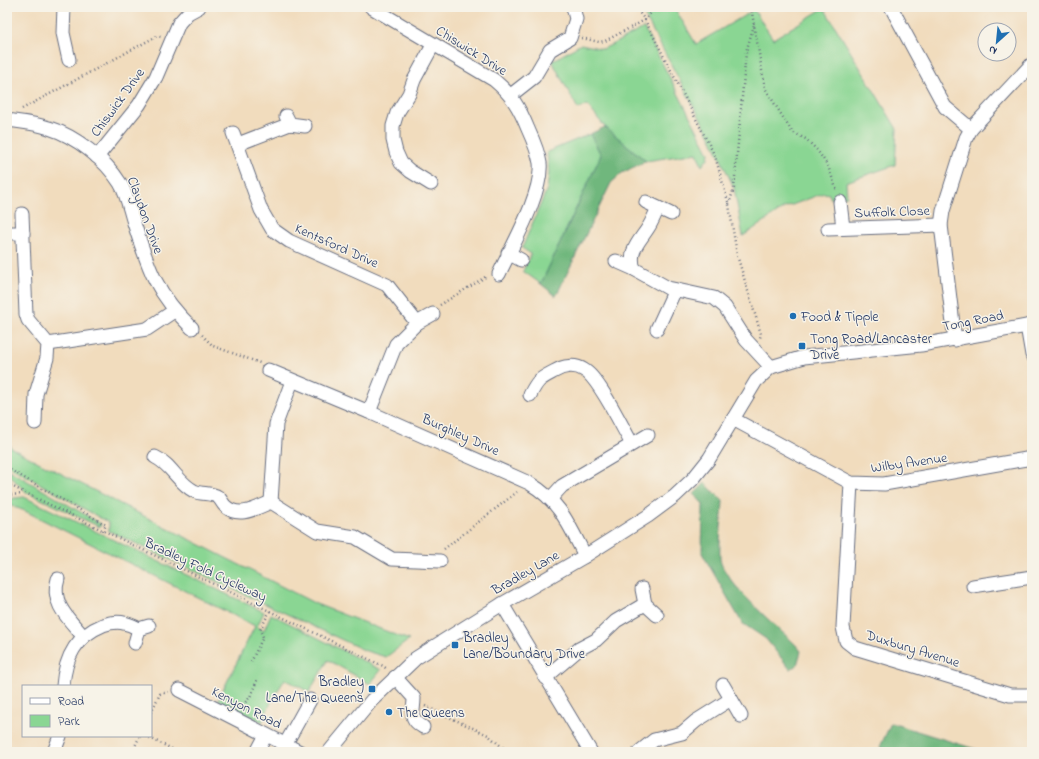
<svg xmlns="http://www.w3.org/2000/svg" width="1039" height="759" font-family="'Indie Flower',sans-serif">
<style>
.green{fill:#8ad693;stroke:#528278}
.forest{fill:#6fb77d;stroke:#45736e}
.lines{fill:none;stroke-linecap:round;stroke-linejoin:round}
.minor-casing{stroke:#666c7f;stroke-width:15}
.path{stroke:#666c7f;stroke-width:2.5;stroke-dasharray:1 3;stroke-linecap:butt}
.minor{stroke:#fff;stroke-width:13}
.poi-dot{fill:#1f6fb2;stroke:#f7f3e8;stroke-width:1.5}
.labels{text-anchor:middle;stroke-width:3;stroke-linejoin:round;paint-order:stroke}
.street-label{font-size:14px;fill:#1b2f5e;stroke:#f7f3e8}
.poi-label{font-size:14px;fill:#1b2f5e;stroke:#f7f3e8;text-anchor:start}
</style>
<rect width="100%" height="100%" fill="#f7f3e8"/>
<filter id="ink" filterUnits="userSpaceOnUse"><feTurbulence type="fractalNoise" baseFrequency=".025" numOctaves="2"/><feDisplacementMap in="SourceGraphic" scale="8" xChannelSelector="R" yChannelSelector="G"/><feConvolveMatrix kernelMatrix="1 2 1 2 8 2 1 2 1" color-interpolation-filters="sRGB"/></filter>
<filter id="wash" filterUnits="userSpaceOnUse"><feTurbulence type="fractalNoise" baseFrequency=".012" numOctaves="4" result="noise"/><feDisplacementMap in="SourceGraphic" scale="16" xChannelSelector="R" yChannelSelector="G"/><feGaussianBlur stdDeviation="0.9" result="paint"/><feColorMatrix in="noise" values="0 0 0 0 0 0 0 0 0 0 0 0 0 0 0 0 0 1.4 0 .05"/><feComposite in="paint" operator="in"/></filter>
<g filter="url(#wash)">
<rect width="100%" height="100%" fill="#f1dcbd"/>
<g class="green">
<polygon points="640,7 674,7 696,44 754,10 773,39 824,8 897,129 895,165 846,182 847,196 831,199 829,194 824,193 784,208 743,236 734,188 712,140"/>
<polygon points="644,28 709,153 708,158 702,166 697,153 646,161 605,127 587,105 578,109 552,61 581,44 603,49"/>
<polygon points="590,134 601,155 541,284 523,271 531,254 522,248 547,189 549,172 547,152"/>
<polygon points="7,444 13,449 316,604 409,640 386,657 366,651 109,531 109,523 7,465"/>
<polygon points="7,469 101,524 100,527 26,492 7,473"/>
<polygon points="24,497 264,612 257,627 264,630 271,614 381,670 370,684 328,660 309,692 285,679 272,700 262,722 218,700 255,626 25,511 7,504 7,499"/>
</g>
<g class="forest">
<polygon points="605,127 646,161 622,173 611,183 556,296 541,284 601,155 590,134"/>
<path d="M705 483 723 501C722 520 719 540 720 559 723 581 777 627 794 643L801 651 797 665 790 669 766 639 742 623 702 553 703 504 694 494Z"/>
<polygon points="891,723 985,752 890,752 880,747"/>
</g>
</g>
<g filter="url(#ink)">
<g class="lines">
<defs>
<g id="minor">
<polyline points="64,7 63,33 69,60"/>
<path d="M371 7 494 80C512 95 519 107 528 129 533 140 538 151 540 163 543 193 512 246 499 274"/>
<polyline points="891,7 945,107 971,129"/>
<polyline points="511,95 534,77 550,50 570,38 576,19 573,7"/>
<polyline points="286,116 290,124 305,126"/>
<path d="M7 120C21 122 35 123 49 128 75 136 105 159 120 183 127 194 130 211 134 223 149 270 156 293 192 328"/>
<polyline points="233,133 261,210 272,229 289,241 387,285 417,323 396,344 369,412"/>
<polyline points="238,144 290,124"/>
<polyline points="97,157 139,105 156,77 179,23 188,13 199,7"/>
<polyline points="431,184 410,171 401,163 396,152 393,140 393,126 397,113 409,94 414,80 433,45"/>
<polyline points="646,202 671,214"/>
<polyline points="840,202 843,228"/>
<polyline points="22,214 26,314 28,320 48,344 47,358 36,394 35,423"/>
<polyline points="828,229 941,225"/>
<polyline points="9,233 23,233"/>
<polyline points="508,253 521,260"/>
<polyline points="616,261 634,269 668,288 714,298 725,307 746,340 771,367"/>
<path d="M634 269C628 251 639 242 648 228 652 222 655 214 658 208"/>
<polyline points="417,323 433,314"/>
<polyline points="1027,326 1032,355"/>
<polyline points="657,329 675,290"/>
<polyline points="955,340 941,225 943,211 966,138 971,129 1032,64"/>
<polyline points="48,344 147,329 174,311"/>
<path d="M268 370 369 412 529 483C560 501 569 525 585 556"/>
<path d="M530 395C538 379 540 379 555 371 563 366 575 364 584 370 599 378 622 427 632 444"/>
<polyline points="733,419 851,483 884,484 1032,458"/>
<path d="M155 457C171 464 178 483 194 491 201 495 211 492 218 497 221 499 222 503 225 506 239 519 256 508 271 502"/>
<polyline points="851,483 843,627 846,641 855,648 1010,695 1032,695"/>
<polyline points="551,498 562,486 648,435"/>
<polyline points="271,502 317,531 355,537 392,559 440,561"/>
<polyline points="271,502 276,424 292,381"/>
<path d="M58 579C50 603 69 619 83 636"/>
<polyline points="973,586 1032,577"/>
<polyline points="642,589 645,604 657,615"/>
<polyline points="502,604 591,752"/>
<polyline points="135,643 139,629 149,626"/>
<path d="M395 677 414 698C414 713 408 718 423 727"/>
<polyline points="545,678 579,649 596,640 616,621 645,604"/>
<polyline points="723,685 741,716"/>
<path d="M63 686C65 657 76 636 103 625 117 620 126 622 139 629"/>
<polyline points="179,690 300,752"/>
<polyline points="285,745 310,700"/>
<polyline points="54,752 60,736"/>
<polyline points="257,752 266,735"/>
<polyline points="329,752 372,700 416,658 502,604 585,556 648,516 675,496 693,479 709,459 756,381 771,367 804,357 921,345 1032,325"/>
<polyline points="639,752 654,740 682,733 696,721 731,699"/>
</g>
</defs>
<use href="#minor" class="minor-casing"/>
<g class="path">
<polyline points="635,7 645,20 715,156 729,205 737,255 761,334 760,338"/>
<polyline points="751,7 765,88 792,132 806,139 817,150 828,166 837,191"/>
<polyline points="582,38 599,42 605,41 645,20 656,7"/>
<polyline points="22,109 157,36 161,37"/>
<polyline points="729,204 734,188 746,52 754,25"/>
<polyline points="440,305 487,276"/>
<polyline points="202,335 213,346 260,363"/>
<polyline points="7,468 106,525 103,531"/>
<polyline points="7,484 383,666 387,669"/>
<polyline points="7,495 22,494"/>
<polyline points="444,549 517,492"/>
<polyline points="251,662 263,637 260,630 270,611"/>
<polyline points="425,706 488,735 508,752"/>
<polyline points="240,708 250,697 258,678"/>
<polyline points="151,712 160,694 168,692"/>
<polyline points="146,736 178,752"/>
<polyline points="132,752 140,736"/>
</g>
<use href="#minor" class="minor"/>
</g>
</g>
<g class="poi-dot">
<circle cx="793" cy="316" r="4"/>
<rect x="798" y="342" width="8" height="8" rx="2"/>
<rect x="451" y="641" width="8" height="8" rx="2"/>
<rect x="368" y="685" width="8" height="8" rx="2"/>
<circle cx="389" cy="712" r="4"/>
</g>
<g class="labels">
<g class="street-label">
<text transform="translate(472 50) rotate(32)" y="5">Chiswick Drive</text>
<text transform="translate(117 102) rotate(-54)" y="5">Chiswick Drive</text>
<text transform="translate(892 211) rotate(-2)" y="5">Suffolk Close</text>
<text transform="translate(146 215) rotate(70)" y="5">Claydon Drive</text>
<text transform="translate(337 245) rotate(24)" y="5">Kentsford Drive</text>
<text transform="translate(973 320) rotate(-11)" y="5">Tong Road</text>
<text transform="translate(461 434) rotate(24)" y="5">Burghley Drive</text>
<text transform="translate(909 462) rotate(-8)" y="5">Wilby Avenue</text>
<text transform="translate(206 569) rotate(25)" y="5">Bradley Fold Cycleway</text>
<text transform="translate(525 572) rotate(-30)" y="5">Bradley Lane</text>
<text transform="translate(913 648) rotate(17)" y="5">Duxbury Avenue</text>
<text transform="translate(247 707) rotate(27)" y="5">Kenyon Road</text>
</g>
<g class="poi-label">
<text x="801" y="321">Food &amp; Tipple</text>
<text x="810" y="343">Tong Road/Lancaster<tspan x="810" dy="16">Drive</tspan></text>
<text x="463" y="642">Bradley<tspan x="463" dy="16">Lane/Boundary Drive</tspan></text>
<text x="364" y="686" text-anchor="end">Bradley<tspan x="364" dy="16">Lane/The Queens</tspan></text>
<text x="397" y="717">The Queens</text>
</g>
</g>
<rect width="1039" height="759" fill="none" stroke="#f7f3e8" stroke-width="24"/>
<rect x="22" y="685" width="130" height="52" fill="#f7f3e8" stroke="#9fa5b1"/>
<rect x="30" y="698" width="20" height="6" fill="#ffffff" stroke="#9fa5b1"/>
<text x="58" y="705" font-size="12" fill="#1b2f5e">Road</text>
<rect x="30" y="715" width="20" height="12" fill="#8ad693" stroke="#9fa5b1"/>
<text x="58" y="725" font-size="12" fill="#1b2f5e">Park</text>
<g transform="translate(997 42) rotate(207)"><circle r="19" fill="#f7f3e8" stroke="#9fa5b1"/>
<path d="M0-3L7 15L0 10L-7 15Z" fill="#1f6fb2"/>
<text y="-6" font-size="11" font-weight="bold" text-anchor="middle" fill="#1b2f5e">N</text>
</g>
</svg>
